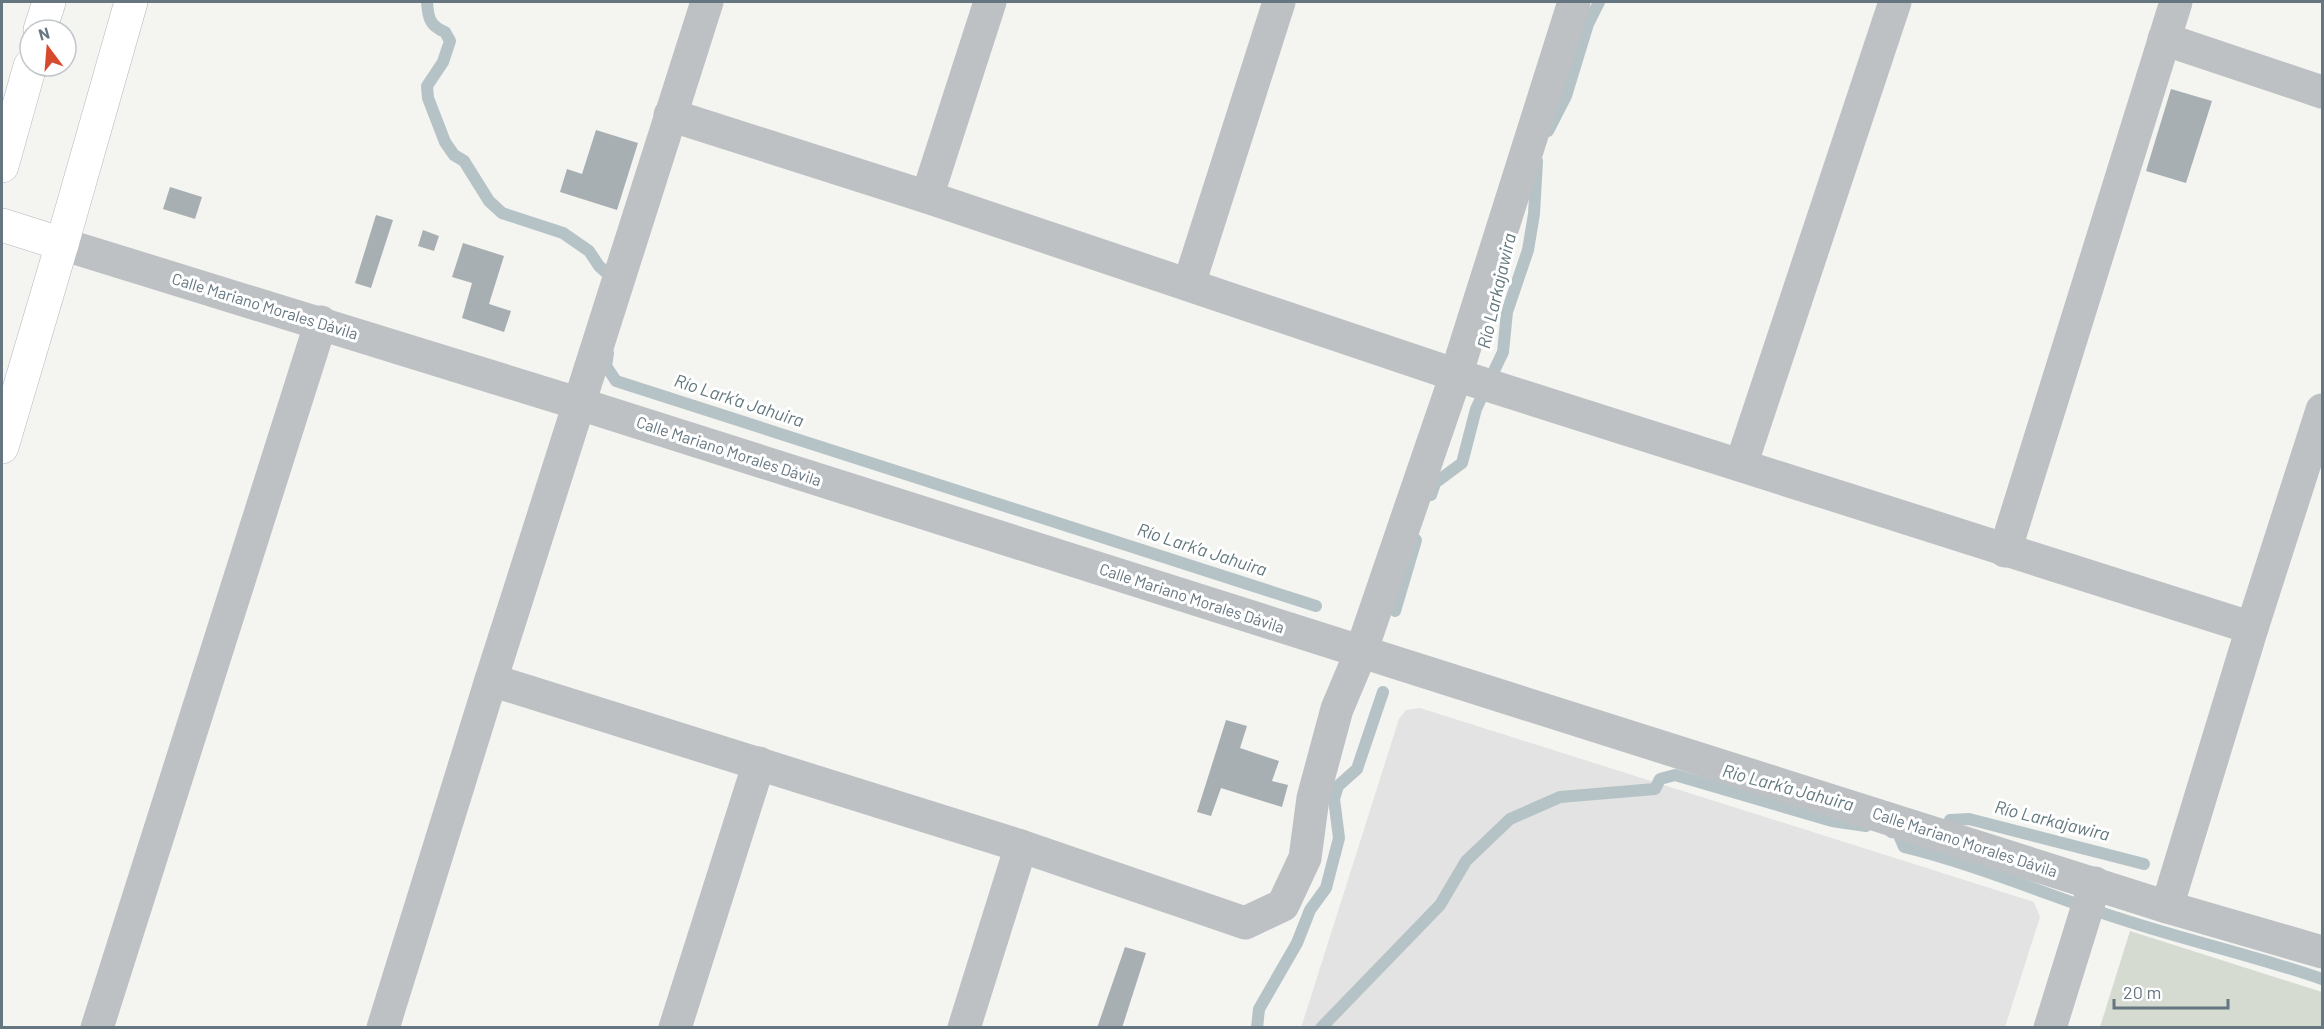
<svg xmlns="http://www.w3.org/2000/svg" width="2324" height="1029" font-family="Barlow,sans-serif">
<style>
.built{fill:#e2e3e2}
.green{fill:#d6dbd2}
.lines{fill:none;stroke-linecap:round;stroke-linejoin:round}
.stream{stroke:#b6c3c6;stroke-width:12}
.building{fill:#a7afb3}
.secondary-casing{stroke:#b2b7ba;stroke-width:34}
.street{stroke:#bdc1c4;stroke-width:33}
.secondary{stroke:#fff;stroke-width:33}
.labels{text-anchor:middle;stroke-width:6;stroke-linejoin:round;paint-order:stroke}
.street-label{font-size:16px;fill:#657680;stroke:#fff}
.water-label{font-size:18px;font-style:italic;fill:#61777d;stroke:#fff}
</style>
<rect width="100%" height="100%" fill="#f4f4f1"/>
<polygon class="built" points="1420,708 2034,902 2040,917 2005,1027 1301,1028 1399,719 1406,710"/>
<polygon class="green" points="2130,931 2322,992 2322,1027 2100,1027"/>
<g class="lines">
<g class="stream">
<path d="M427 2C428 18 430 26 445 32L450 41 443 62 427 86 428 98 445 142 454 155 464 161 489 201 502 213 563 233 589 251 599 266 610 276 613 283"/>
<polyline points="1548,131 1566,96 1588,24 1599,2"/>
<polyline points="608,353 606,366 616,381 1316,606"/>
<polyline points="1431,495 1435,483 1462,463 1476,409 1503,352 1507,312 1528,250 1534,214 1537,161"/>
<polyline points="1395,611 1416,540"/>
<polyline points="1950,820 1969,819 2144,864"/>
<path d="M1891 832 1898 833 1904 847C1978 865 2049 896 2121 919 2188 941 2256 956 2322 979"/>
<polyline points="1257,1028 1259,1009 1297,943 1310,910 1326,888 1339,838 1334,799 1338,786 1357,769 1383,692"/>
<polyline points="1321,1028 1440,905 1466,861 1510,819 1560,797 1655,789 1660,779 1675,775 1832,821 1866,826"/>
</g>
</g>
<g class="building">
<polygon points="2171,89 2212,101 2186,183 2146,171"/>
<polygon points="596,130 638,143 617,210 560,192 567,169 582,174"/>
<polygon points="170,187 202,197 195,219 163,209"/>
<polygon points="376,215 393,220 371,288 355,283"/>
<polygon points="423,230 439,236 434,251 418,246"/>
<polygon points="463,243 504,256 489,304 511,311 504,332 462,318 472,283 452,277"/>
<polygon points="1226,720 1247,726 1240,748 1279,761 1272,781 1288,785 1282,807 1221,788 1211,816 1197,812"/>
<polygon points="1125,947 1146,953 1122,1028 1097,1028"/>
</g>
<g class="lines">
<defs>
<g id="secondary">
<polyline points="40,30 49,2"/>
<polyline points="2,166 30,66"/>
<polyline points="2,225 62,244"/>
<polyline points="2,447 62,244 131,2"/>
</g>
</defs>
<use href="#secondary" class="secondary-casing"/>
<g class="street">
<polyline points="2164,39 2322,92"/>
<polyline points="670,115 927,197 1456,375 2252,628"/>
<polyline points="927,197 990,2"/>
<polyline points="62,244 580,404 2167,907 2322,952"/>
<polyline points="1189,284 1279,2"/>
<polyline points="1741,465 1895,2"/>
<polyline points="2005,551 2176,2"/>
<polyline points="491,680 1021,846 1245,923 1283,905 1305,858 1313,798 1337,709 1361,652 1456,375 1574,2"/>
<polyline points="2167,907 2252,628 2322,410"/>
<polyline points="97,1028 321,322"/>
<polyline points="383,1028 491,680 707,2"/>
<polyline points="675,1028 759,763"/>
<polyline points="964,1028 1021,846"/>
<polyline points="2050,1028 2095,883"/>
</g>
<use href="#secondary" class="secondary"/>
</g>
<g class="labels">
<g class="street-label">
<text transform="translate(265 306) rotate(17)" y="6">Calle Mariano Morales Dávila</text>
<text transform="translate(729 451) rotate(18)" y="6">Calle Mariano Morales Dávila</text>
<text transform="translate(1192 598) rotate(18)" y="6">Calle Mariano Morales Dávila</text>
<text transform="translate(1965 842) rotate(18)" y="6">Calle Mariano Morales Dávila</text>
</g>
<g class="water-label">
<text transform="translate(1497 291) rotate(-77)" y="6">Río Larkajawira</text>
<text transform="translate(739 401) rotate(18)" y="6">Río Lark’a Jahuira</text>
<text transform="translate(1202 550) rotate(18)" y="6">Río Lark’a Jahuira</text>
<text transform="translate(1788 788) rotate(15)" y="6">Río Lark’a Jahuira</text>
<text transform="translate(2052 821) rotate(14)" y="6">Río Larkajawira</text>
</g>
</g>
<rect width="2324" height="1029" fill="none" stroke="#657680" stroke-width="6"/>
<g transform="translate(48 48) rotate(344)"><circle r="28" fill="#ffffff" stroke="#c1c8cc" stroke-width="1.5"/>
<path d="M0-4.5L10 22L0 15L-10 22Z" fill="#d84a2d"/>
<text y="-9" font-size="16" font-weight="bold" text-anchor="middle" fill="#657680">N</text>
</g>
<path d="M2114 999v9h114v-9" fill="none" stroke="#657680" stroke-width="3"/>
<text x="2123" y="999" font-size="18" fill="#657680" stroke="#ffffff" stroke-width="4.5" paint-order="stroke">20 m</text>
</svg>
